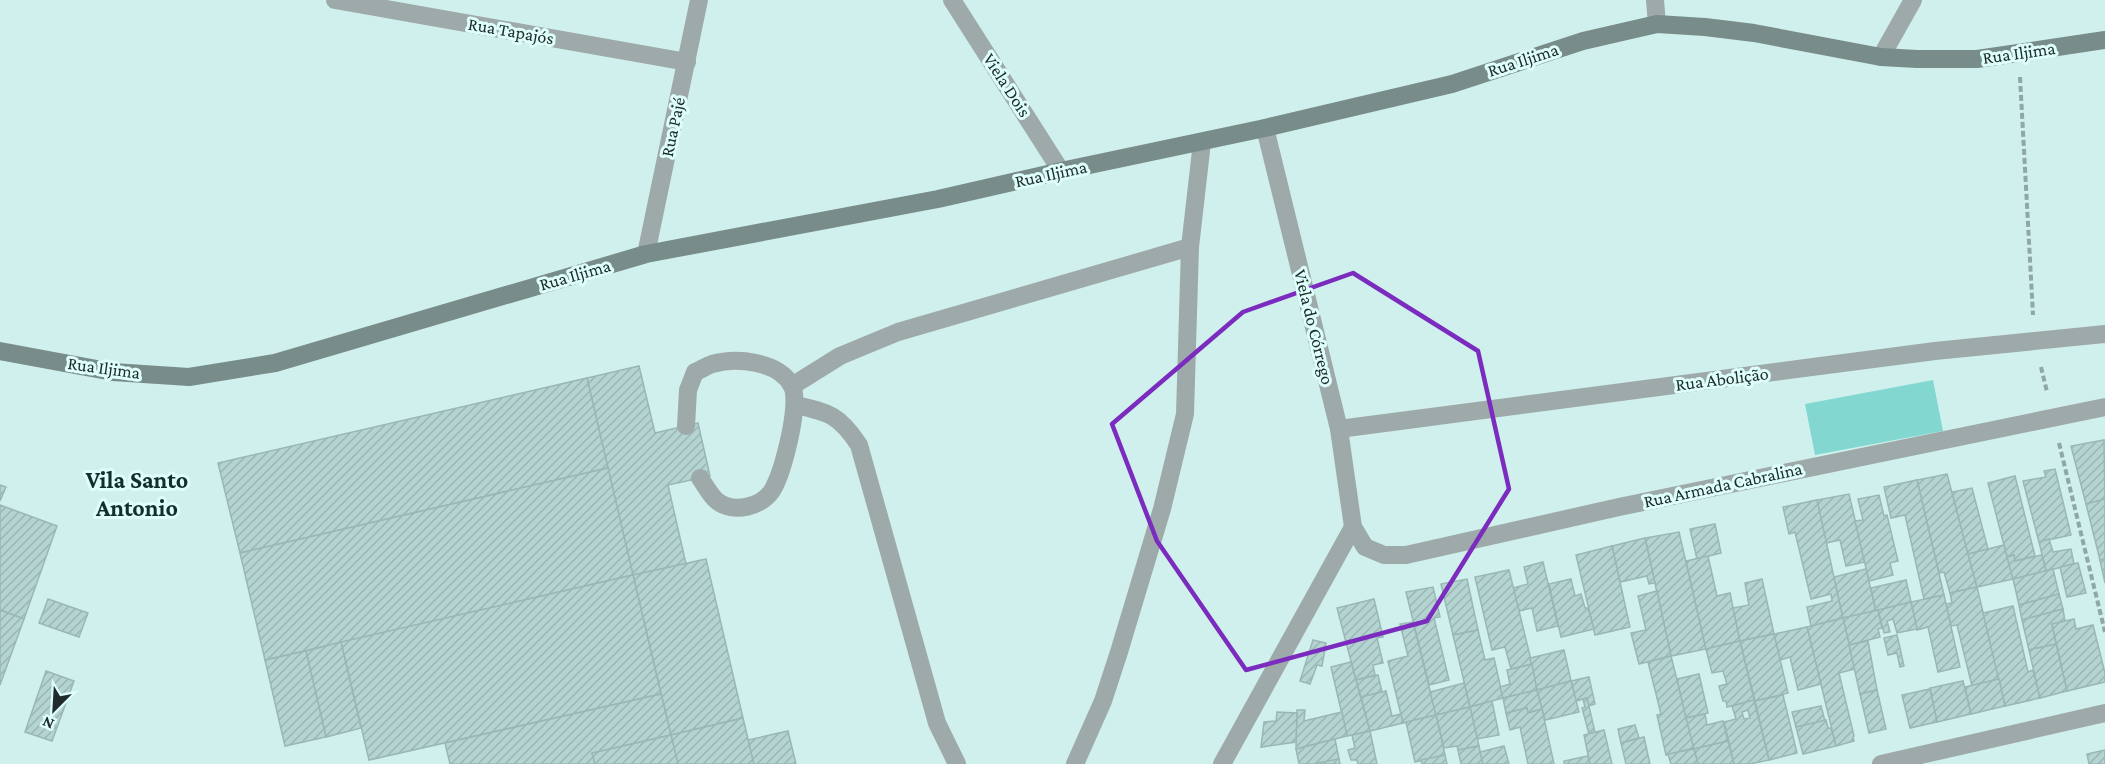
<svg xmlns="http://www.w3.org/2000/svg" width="2105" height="764" font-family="'Crimson Pro',serif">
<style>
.park{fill:#82d8d1}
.building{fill:url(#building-hatch);stroke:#99b7b4;stroke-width:1.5;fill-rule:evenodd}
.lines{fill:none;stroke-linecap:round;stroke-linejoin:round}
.path{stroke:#8fa7a5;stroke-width:4;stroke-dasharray:6 3;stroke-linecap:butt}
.service{stroke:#9daaa9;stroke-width:18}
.minor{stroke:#9daaa9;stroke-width:18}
.secondary{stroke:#788c8a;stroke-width:18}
.marked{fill:none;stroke:#7b2cbf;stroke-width:4.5;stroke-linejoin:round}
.labels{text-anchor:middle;stroke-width:6;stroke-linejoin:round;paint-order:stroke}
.street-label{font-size:18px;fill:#202c2b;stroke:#ddfefa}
.district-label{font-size:24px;font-weight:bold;fill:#132f2d;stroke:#ddfefa}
</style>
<defs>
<pattern id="building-hatch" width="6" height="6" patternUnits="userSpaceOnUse" patternTransform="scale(1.5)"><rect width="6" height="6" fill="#b4d4d1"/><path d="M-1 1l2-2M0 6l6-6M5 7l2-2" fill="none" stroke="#9ab6b4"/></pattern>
</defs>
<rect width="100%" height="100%" fill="#d0f0ed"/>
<polygon class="park" points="1933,380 1943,431 1815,455 1805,404"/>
<g class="building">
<polygon points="639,366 655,433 698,423 710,476 668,485 686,564 633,575 587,378"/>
<polygon points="587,378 608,468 240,553 218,463"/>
<polygon points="2104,440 2105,499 2086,504 2071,446"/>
<polygon points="608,468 633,575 265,660 240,553"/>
<polygon points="2055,469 2071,535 2039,542 2023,481 2046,477 2044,471"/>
<polygon points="1947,474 1977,587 1950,593 1944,572 1939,573 1917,480"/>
<polygon points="2015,476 2035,556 2015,561 2014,555 2007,557 1988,483"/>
<polygon points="1917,480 1944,595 1924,599 1905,515 1891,518 1884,487"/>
<polygon points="0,485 6,487 0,501"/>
<polygon points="1972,488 1988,549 1968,554 1952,492"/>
<polygon points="1849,494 1865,562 1846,566 1840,540 1826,543 1817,500"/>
<polygon points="1879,495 1884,516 1887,515 1898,561 1890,563 1893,575 1869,581 1855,521 1863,520 1858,499"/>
<polygon points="2105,499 2105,559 2100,560 2086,504"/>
<polygon points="1817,500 1843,618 1811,626 1807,607 1832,601 1831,594 1811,599 1795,532 1789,534 1783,507"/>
<polygon points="0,505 57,526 24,619 0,610"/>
<polygon points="1715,524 1721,553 1697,559 1690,529"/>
<polygon points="1679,532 1706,649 1671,656 1645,538"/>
<polygon points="1645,538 1655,583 1649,584 1647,576 1620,582 1612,546"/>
<polygon points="2049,539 2053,552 2071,549 2074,564 2046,571 2039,542"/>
<polygon points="2004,545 2013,579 1977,587 1968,554"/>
<polygon points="1612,546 1630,627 1595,635 1576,555"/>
<polygon points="2014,555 2015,561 2042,555 2046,571 2013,579 2007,557"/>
<polygon points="1708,556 1717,596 1730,593 1740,641 1706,649 1686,561"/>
<polygon points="706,559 743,718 671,735 633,575"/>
<polygon points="2105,559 2105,583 2100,560"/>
<polygon points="1543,562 1558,626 1537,631 1532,608 1519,611 1513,588 1528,584 1524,567"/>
<polygon points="2078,563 2086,593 2067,597 2060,567"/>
<polygon points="1866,569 1876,611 1843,618 1834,577"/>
<polygon points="2053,569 2059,594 2019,605 2013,579"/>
<polygon points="1509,570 1532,664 1511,669 1505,647 1492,650 1475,577"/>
<polygon points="633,575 661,694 369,760 341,642"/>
<polygon points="1467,579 1478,630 1453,635 1441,584"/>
<polygon points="1571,579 1575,596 1581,594 1585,608 1588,608 1594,629 1561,637 1549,584"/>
<polygon points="1762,579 1774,634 1740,641 1733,608 1749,605 1745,583"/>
<polygon points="1906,580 1911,602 1876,611 1871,588"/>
<polygon points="1433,587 1440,617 1434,618 1449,680 1429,685 1406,592"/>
<polygon points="1977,587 1999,679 1972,686 1957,625 1951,626 1946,604 1952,603 1950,593"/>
<polygon points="1657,591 1671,656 1639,664 1631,633 1646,630 1638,596"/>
<polygon points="2059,594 2063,609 2022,620 2019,605"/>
<polygon points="1944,595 1960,667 1938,672 1928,627 1917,630 1911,602"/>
<polygon points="48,599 88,613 79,637 39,623"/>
<polygon points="1374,599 1383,637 1377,638 1383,663 1373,665 1375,675 1356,680 1337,608"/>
<polygon points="1911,602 1917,629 1897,633 1893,619 1887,621 1890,632 1884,633 1878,610"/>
<polygon points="2013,606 2028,672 2033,670 2040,698 2005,706 1983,613"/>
<polygon points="2063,609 2065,621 2052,624 2056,644 2029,650 2022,620"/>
<polygon points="0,610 24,619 0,685"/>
<polygon points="1878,610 1882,628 1878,629 1880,637 1849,645 1843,618"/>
<polygon points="1843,618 1855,669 1839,673 1854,736 1853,737 1854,741 1836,746 1807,627"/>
<polygon points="2074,619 2076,629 2093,625 2105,673 2105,682 2067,691 2052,624"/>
<polygon points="1413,622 1436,715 1403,723 1388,661 1408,656 1400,624"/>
<polygon points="1807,627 1821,684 1798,690 1790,657 1780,660 1774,634"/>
<polygon points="1478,630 1485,660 1494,658 1503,698 1470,707 1453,635"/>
<polygon points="1774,634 1788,693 1755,701 1740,641"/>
<polygon points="1897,635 1904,666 1900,667 1897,653 1888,655 1884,638"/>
<polygon points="1313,640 1326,643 1322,666 1317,665 1310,684 1300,681"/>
<polygon points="1740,641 1754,700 1727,707 1726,701 1723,701 1719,686 1727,684 1723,671 1712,673 1706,649"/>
<polygon points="1868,641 1877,690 1860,694 1849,645"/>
<polygon points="341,642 361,728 326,737 306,651"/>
<polygon points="2056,644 2067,691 2040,698 2029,650"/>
<polygon points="1564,650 1571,681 1537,690 1530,658"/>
<polygon points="306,651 326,737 285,746 265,660"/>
<polygon points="1671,656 1694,748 1666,755 1657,715 1661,714 1648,662"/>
<polygon points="1351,662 1370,731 1347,736 1331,667"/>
<polygon points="1532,664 1537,690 1503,698 1500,687 1510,684 1507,670"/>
<polygon points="46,671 74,681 52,741 25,732"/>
<polygon points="1699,674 1708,713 1686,718 1677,679"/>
<polygon points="1378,675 1382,692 1361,697 1356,680"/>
<polygon points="1589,677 1595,704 1588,706 1587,698 1576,701 1571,681"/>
<polygon points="1999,679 2005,706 1971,714 1965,687"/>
<polygon points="1571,681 1579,712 1545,720 1537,690"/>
<polygon points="1963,681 1971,714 1937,722 1930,688"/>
<polygon points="1464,683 1470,707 1436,715 1430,692"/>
<polygon points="1930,689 1937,722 1910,728 1902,695"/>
<polygon points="1537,690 1542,709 1528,713 1527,708 1506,713 1503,698"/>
<polygon points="1877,690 1886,729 1869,733 1860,694"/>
<polygon points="1386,691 1392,716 1401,714 1403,723 1370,731 1361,697"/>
<polygon points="661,694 671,735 592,753 595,764 450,764 445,743"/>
<polygon points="1783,695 1797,753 1769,760 1755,701"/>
<polygon points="1587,698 1595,732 1589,734 1582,708 1585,707 1583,699"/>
<path d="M1754 700 1769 760 1750 764H1734L1724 722 1736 719 1732 706ZM1748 710 1750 718 1744 719 1742 712Z"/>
<polygon points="1492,701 1499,735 1477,739 1470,707"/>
<polygon points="1821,706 1825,721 1796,727 1792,712"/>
<polygon points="1470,707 1479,746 1458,750 1457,746 1444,748 1436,715"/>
<polygon points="1527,708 1528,713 1542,709 1554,764 1528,764 1520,727 1510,730 1506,713"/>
<polygon points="1297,710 1305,710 1304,721 1342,712 1347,736 1296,749"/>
<polygon points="1277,712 1297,713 1296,742 1261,747 1264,722 1276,721"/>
<polygon points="1705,714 1707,725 1723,721 1728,741 1694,749 1686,718"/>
<polygon points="1436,715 1445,755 1415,762 1406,722"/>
<polygon points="743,718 754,764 678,764 671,735"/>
<polygon points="1826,720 1828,728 1831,728 1836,746 1803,754 1796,727"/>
<polygon points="1635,725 1639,738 1621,743 1618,729"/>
<polygon points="1604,730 1612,764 1590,764 1584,735"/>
<polygon points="788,731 796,764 754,764 748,740"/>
<polygon points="1370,731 1377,764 1358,764 1357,760 1351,760 1348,750 1355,748 1352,735"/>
<polygon points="671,735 678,764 595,764 592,753"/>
<polygon points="1644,737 1650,764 1626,764 1621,743"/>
<polygon points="1335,739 1339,759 1319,764 1299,764 1296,749"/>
<polygon points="1728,741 1734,764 1698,764 1694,749"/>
<polygon points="1479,746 1483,764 1461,764 1458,750"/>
<polygon points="1504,746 1509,764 1483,764 1480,752"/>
<polygon points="1694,749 1698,764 1671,764 1668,754"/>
<polygon points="2105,750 2105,764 2089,764 2087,754"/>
<polygon points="1445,755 1447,764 1422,764 1421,760"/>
<polygon points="1588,756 1590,764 1564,764 1564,761"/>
<polygon points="1339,759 1340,764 1319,764 1318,763"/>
</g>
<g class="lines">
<g class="path">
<polyline points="2020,77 2033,315"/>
<polyline points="2041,367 2047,392"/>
<polyline points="2059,443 2105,632"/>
</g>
<g class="service">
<polyline points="952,0 1061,171"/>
<polyline points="792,386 840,356 898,332 1190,247"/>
<path d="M796 405C830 413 839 415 859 445L937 723 957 764"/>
<path d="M686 426 688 390 695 372C701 370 706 366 712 364 736 357 779 361 792 386 801 404 783 471 773 489 763 507 733 514 717 501 710 495 705 485 700 478"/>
<polyline points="1075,764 1103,701 1119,652 1162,509 1185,414 1190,247 1202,142"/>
</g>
<g class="minor">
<polyline points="335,0 687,62"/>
<polyline points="1655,0 1657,24"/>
<polyline points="1881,57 1913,0"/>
<polyline points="1265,128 1339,429 1353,527 1365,547 1384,555 1406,555 1619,507 2105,407"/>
<polyline points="646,254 699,0"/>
<polyline points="1339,429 1935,351 2105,334"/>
<polyline points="1222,764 1353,527"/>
<polyline points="1881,764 2105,713"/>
</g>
<polyline class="secondary" points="0,351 113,372 189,377 275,363 646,254 938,199 1061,171 1265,128 1452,84 1583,41 1657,24 1705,27 1754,33 1881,57 1917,59 1977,59 2105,40"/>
</g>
<path class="marked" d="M1353 273 1478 351 1509 489 1427 621 1246 670 1157 541 1112 424 1243 312Z"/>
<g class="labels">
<g class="street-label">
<text transform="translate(511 31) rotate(10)" y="6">Rua Tapajós</text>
<text transform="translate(2019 53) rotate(-8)" y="6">Rua Iljima</text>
<text transform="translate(1523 60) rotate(-18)" y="6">Rua Iljima</text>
<text transform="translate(1007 85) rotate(57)" y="6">Viela Dois</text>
<text transform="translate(673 127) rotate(-78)" y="6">Rua Pajé</text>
<text transform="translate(1051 174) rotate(-12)" y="6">Rua Iljima</text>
<text transform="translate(575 275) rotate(-16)" y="6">Rua Iljima</text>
<text transform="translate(1314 327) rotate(76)" y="6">Viela do Córrego</text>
<text transform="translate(104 368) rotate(8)" y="6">Rua Iljima</text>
<text transform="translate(1722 379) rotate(-7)" y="6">Rua Abolição</text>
<text transform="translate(1723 485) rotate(-12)" y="6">Rua Armada Cabralina</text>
</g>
<g class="district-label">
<text x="137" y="488">Vila Santo<tspan x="137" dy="28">Antonio</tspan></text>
</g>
</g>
<g transform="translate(54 710) rotate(204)" stroke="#ddfefa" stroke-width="4.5" paint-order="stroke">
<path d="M0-4.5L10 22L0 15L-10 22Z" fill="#202c2b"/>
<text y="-9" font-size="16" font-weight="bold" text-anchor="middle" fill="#202c2b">N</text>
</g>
</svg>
